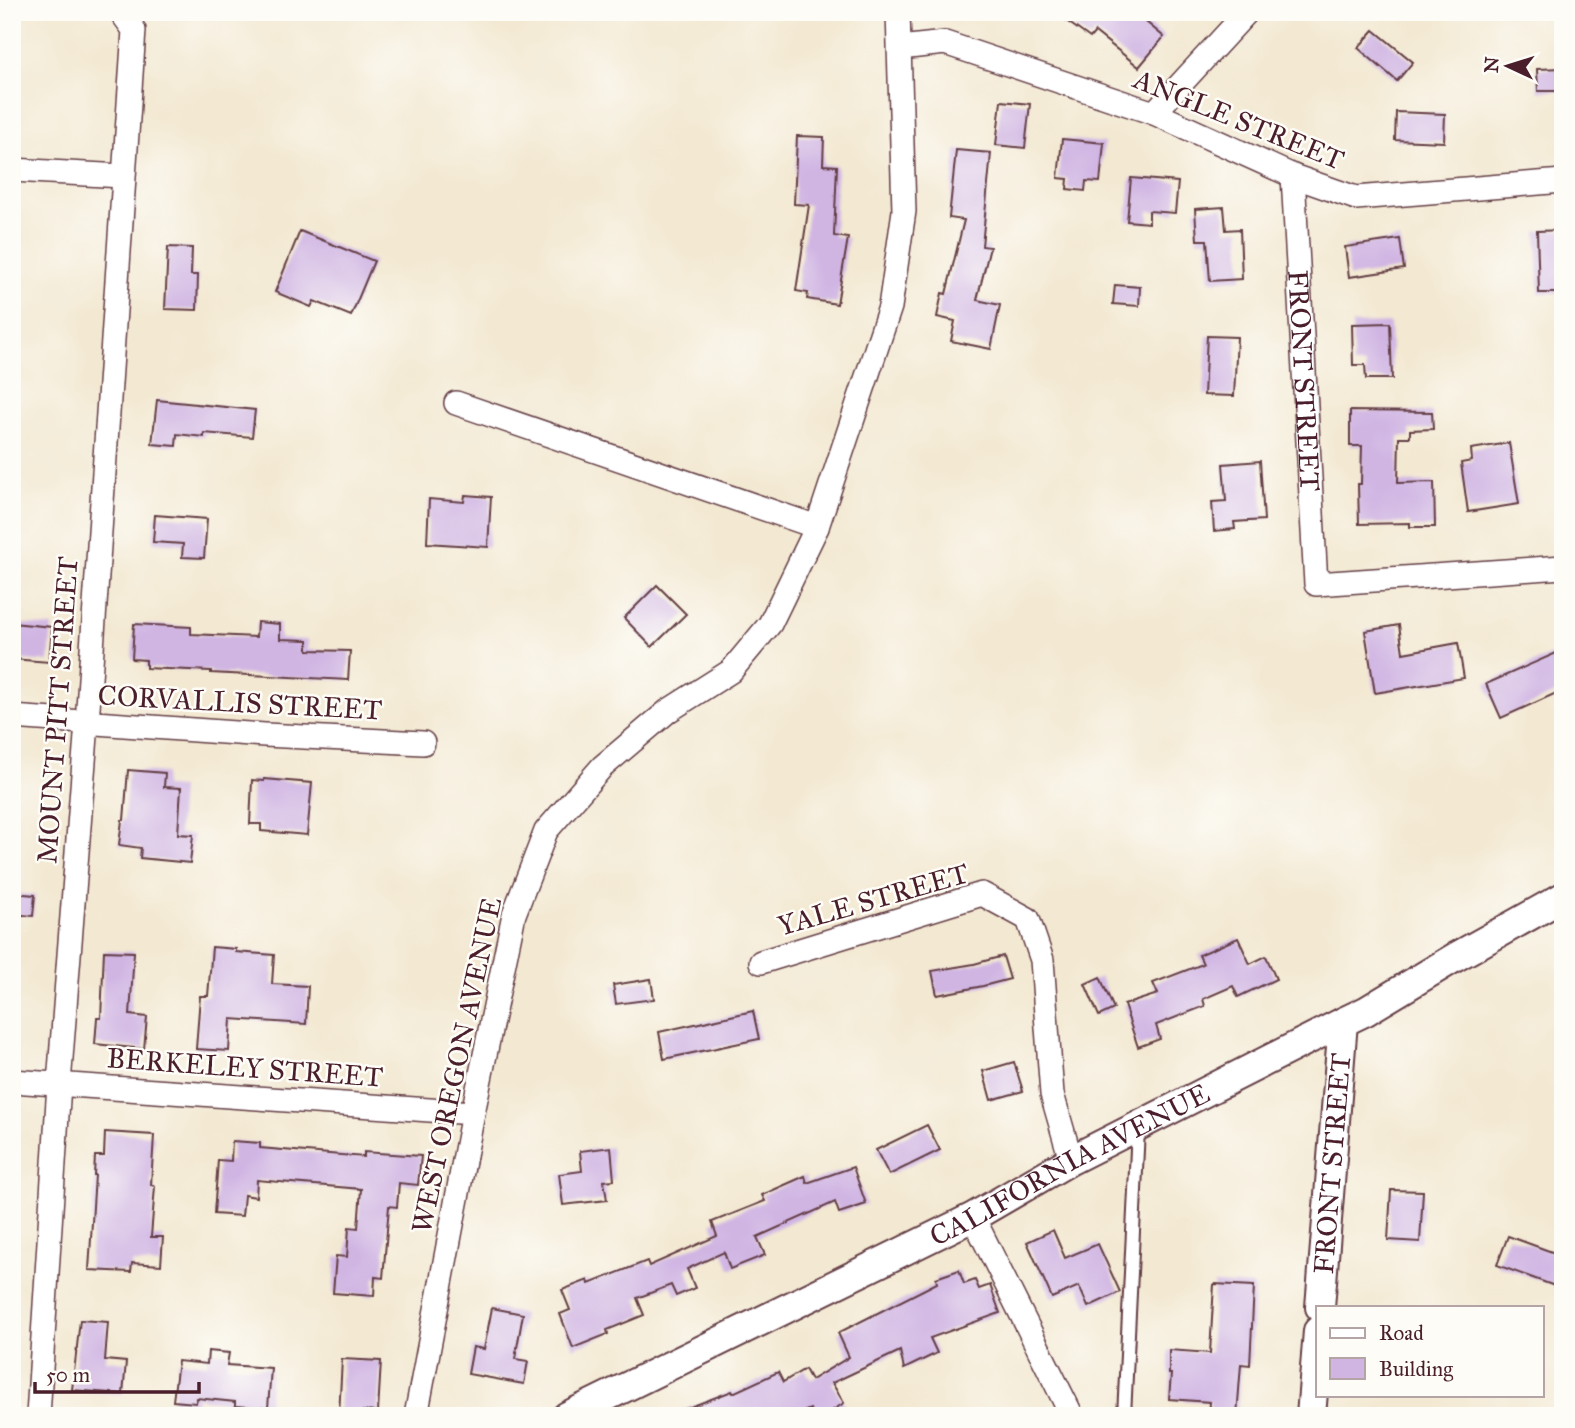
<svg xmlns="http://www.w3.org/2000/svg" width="1575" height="1428" font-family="'IM FELL Great Primer',serif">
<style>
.building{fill:#d0b5e3}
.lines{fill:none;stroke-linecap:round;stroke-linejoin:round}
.service-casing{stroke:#633d44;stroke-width:16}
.minor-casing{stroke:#633d44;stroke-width:26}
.tertiary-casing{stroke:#633d44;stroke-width:32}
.service{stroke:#fff;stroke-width:12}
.minor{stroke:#fff;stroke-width:23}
.tertiary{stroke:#fff;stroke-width:28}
.labels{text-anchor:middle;stroke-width:5;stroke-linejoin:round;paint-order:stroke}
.street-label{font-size:28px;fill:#4a1f2b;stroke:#fdfcf7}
</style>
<rect width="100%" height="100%" fill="#fdfcf7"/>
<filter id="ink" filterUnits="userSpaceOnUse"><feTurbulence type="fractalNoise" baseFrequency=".0143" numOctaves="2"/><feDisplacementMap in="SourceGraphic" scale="14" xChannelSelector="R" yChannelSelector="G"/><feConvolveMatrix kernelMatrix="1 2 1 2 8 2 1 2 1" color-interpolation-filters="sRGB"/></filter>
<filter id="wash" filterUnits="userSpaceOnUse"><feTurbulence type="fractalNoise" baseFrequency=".00686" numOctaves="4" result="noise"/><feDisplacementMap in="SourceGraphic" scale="28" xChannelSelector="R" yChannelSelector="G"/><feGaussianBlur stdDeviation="1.57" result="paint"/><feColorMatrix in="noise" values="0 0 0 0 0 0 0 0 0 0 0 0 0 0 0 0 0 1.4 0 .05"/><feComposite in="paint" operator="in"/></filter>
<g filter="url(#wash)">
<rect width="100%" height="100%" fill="#f3e8d1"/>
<g id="blocks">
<g class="building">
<polygon points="1054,12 1134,12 1164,37 1139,67 1095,32 1090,38"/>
<polygon points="1374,30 1413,62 1397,81 1358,48"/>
<polygon points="1563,68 1563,91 1538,91 1537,69"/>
<polygon points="1001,101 1030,104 1025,148 996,145"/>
<polygon points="1396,112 1445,114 1444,142 1395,140"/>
<polygon points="797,136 824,137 823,165 837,166 834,236 848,238 837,304 807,299 808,293 796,291 809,205 794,204"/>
<polygon points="1062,139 1104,143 1100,182 1086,181 1085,191 1067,189 1068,179 1058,178"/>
<polygon points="956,150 991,153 982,246 990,247 977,300 1000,305 991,349 951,341 955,321 937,317 942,293 946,294 964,220 949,218"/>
<polygon points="1131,178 1178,182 1175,213 1149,211 1149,223 1127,221"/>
<polygon points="1224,207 1226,230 1240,229 1242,279 1210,281 1207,240 1197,240 1195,209"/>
<polygon points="1563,230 1563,293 1539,293 1537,231"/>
<polygon points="300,231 374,261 351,316 314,301 311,307 275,292"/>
<polygon points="1400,239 1404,269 1349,277 1345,247"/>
<polygon points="168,247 192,248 191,275 198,275 197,310 165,309"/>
<polygon points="1115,285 1140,287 1139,306 1113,304"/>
<polygon points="1390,323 1392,379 1366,379 1365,365 1353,365 1352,324"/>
<polygon points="1207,336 1237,337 1234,396 1204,395"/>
<polygon points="157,400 255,410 252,437 204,433 204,437 177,434 176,446 152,444"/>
<polygon points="1350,411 1432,412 1433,429 1410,430 1410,437 1399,437 1398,483 1434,482 1435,527 1410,527 1410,523 1359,524 1358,484 1361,484 1362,446 1350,446"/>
<polygon points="1509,443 1519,504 1468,512 1461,463 1472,461 1471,449"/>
<polygon points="1260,461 1264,520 1234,522 1235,529 1214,531 1212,502 1226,501 1223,464"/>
<polygon points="465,495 491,497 488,547 427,543 429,499 464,502"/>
<polygon points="155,515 207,519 204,558 182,557 183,544 153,542"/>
<polygon points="657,585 686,614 652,647 624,618"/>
<polygon points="257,622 280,624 280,639 308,640 308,650 350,651 348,680 211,673 211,671 146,668 146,660 132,659 134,624 191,627 191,634 256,637"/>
<polygon points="12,623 52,627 49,662 12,659"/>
<polygon points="1399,625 1403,653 1458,643 1464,678 1375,693 1365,631"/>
<polygon points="1563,650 1563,690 1501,718 1486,684"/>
<polygon points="128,770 165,773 164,787 181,788 178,834 193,835 190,863 140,858 141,848 119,845 122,820 124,820"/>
<polygon points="264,779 312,783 307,835 261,831 261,824 250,824 252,780 264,781"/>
<polygon points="12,893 35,895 33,916 12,914"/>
<polygon points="1238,938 1250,964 1266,956 1276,979 1238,997 1233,986 1203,999 1205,1006 1156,1025 1160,1039 1138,1047 1124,1005 1158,994 1153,983 1203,964 1199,955"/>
<polygon points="212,947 236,949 236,952 274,955 272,984 308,986 306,1024 231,1019 229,1051 196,1049 200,996 208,996"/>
<polygon points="104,951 134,952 130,1015 147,1017 144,1049 95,1044 97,1018 101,1018"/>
<polygon points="1003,956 1010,979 983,986 937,995 932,971 974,964"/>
<polygon points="1100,977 1114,1009 1099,1016 1085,984"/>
<polygon points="651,979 654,999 616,1004 613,985"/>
<polygon points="753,1011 759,1039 664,1059 659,1032"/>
<polygon points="1014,1062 1023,1091 991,1100 983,1071"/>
<polygon points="927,1125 940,1150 889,1175 876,1150"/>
<polygon points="105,1132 154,1135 151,1185 155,1186 151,1237 163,1237 161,1265 132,1263 131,1272 89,1270 95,1175 94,1175 95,1156 104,1156"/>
<polygon points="232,1141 260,1143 260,1148 364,1157 364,1152 421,1156 418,1185 399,1183 397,1207 389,1206 383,1278 375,1277 374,1296 333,1293 336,1256 347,1257 349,1227 358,1228 361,1189 257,1180 256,1197 244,1195 242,1216 214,1214 218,1160 231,1161"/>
<polygon points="611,1147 614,1180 604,1181 607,1200 563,1205 559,1174 582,1171 580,1151"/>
<polygon points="853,1167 866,1204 839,1213 835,1202 757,1237 765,1255 730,1269 724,1252 687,1269 695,1288 676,1296 671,1285 637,1298 644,1315 607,1330 608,1334 573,1348 560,1314 570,1310 562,1290 588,1280 589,1284 647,1261 649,1266 717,1236 712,1222 765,1201 762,1195 805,1176 807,1183"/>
<polygon points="1391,1190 1423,1191 1420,1242 1388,1240"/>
<polygon points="1053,1230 1065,1258 1098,1244 1120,1292 1088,1307 1079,1286 1052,1298 1027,1242"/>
<polygon points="1508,1236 1563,1256 1563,1289 1497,1265"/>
<polygon points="959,1270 964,1284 975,1280 979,1289 990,1285 1000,1313 930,1338 937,1353 904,1369 900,1351 832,1383 844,1403 824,1416 814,1416 810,1409 794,1416 672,1416 672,1414 732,1391 733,1393 778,1372 783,1382 805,1369 811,1380 849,1357 838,1333 937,1283 936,1278"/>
<polygon points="1214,1284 1254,1286 1250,1365 1241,1364 1237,1416 1209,1416 1210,1402 1169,1399 1171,1374 1169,1374 1169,1350 1210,1353"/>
<polygon points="492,1308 523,1314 515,1359 528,1361 524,1384 468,1374 473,1347 484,1349"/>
<polygon points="80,1320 108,1322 105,1360 126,1362 123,1394 72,1390"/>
<polygon points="208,1351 229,1353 227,1365 271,1368 268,1408 235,1406 235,1402 197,1398 196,1403 173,1401 178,1361 207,1364"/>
<polygon points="342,1359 381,1361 378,1412 363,1411 363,1416 339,1416"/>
</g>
</g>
</g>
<g filter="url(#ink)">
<use href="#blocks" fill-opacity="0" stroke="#633d44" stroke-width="2"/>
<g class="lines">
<defs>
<polyline id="service" points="1124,1416 1138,1129 1135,1130"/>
<g id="minor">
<polyline points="900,48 945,43 1154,113 1293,176 1356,198 1563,181"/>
<polyline points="1154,113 1247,12"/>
<polyline points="12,170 123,176"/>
<path id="s1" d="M1293 176 1316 584 1563 567"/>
<polyline points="456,403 817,527"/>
<polyline points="12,717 265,735 423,743"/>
<polyline points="761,962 982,894 1028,919 1042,960 1052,1094 1071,1160"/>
<polyline points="12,1081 473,1113"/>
<polyline points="973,1217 1072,1416"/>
<polyline points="38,1416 59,1084 87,723 134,30 121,12"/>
<polyline points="416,1416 473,1113 514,914 546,831 602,767 668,711 731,671 770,624 817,527 890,307 904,211 898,12"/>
</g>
<g id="tertiary">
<path id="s2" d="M1320 1307 1343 1022"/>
<path id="s3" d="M567 1416 973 1217 1071 1160 1343 1022 1366 1011 1454 958 1563 897"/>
<polyline points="1311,1416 1318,1331"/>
</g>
</defs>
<use href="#service" class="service-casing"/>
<use href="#minor" class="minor-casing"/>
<use href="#tertiary" class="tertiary-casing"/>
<use href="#service" class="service"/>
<use href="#minor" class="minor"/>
<use href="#tertiary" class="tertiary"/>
</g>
</g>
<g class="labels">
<g class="street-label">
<text transform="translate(1239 119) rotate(22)" y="10">ANGLE STREET</text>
<text dy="10" stroke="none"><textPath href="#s1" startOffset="205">FRONT STREET</textPath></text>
<text transform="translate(240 702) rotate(3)" y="10">CORVALLIS STREET</text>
<text transform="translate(57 710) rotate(-86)" y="10">MOUNT PITT STREET</text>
<text transform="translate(873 899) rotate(-16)" y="10">YALE STREET</text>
<text transform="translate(456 1065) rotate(-78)" y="10">WEST OREGON AVENUE</text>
<text transform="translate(245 1067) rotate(4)" y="10">BERKELEY STREET</text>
<text dy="10" stroke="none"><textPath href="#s3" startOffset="562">CALIFORNIA AVENUE</textPath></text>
<text dy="10" stroke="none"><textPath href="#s2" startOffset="144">FRONT STREET</textPath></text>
</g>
</g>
<rect width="1575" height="1428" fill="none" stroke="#fdfcf7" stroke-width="42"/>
<rect x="1316" y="1306" width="228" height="91" fill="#fdfcf7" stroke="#b5a4a5" stroke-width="2"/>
<rect x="1330" y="1328" width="35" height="10" fill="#ffffff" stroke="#b5a4a5" stroke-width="2"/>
<text x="1379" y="1340" font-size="21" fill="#4a1f2b">Road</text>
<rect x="1330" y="1358" width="35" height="21" fill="#d0b5e3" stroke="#b5a4a5" stroke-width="2"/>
<text x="1379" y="1376" font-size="21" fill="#4a1f2b">Building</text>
<g transform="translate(1508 66) rotate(274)" stroke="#fdfcf7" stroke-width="5" paint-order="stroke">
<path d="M0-5L12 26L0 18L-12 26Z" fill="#4a1f2b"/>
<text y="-10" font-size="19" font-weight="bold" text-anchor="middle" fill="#4a1f2b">N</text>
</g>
<path d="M35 1382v10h164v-10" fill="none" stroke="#4a1f2b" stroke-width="3.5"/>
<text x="46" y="1382" font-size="21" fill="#4a1f2b" stroke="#fdfcf7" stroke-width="5" paint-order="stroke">50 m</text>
</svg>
